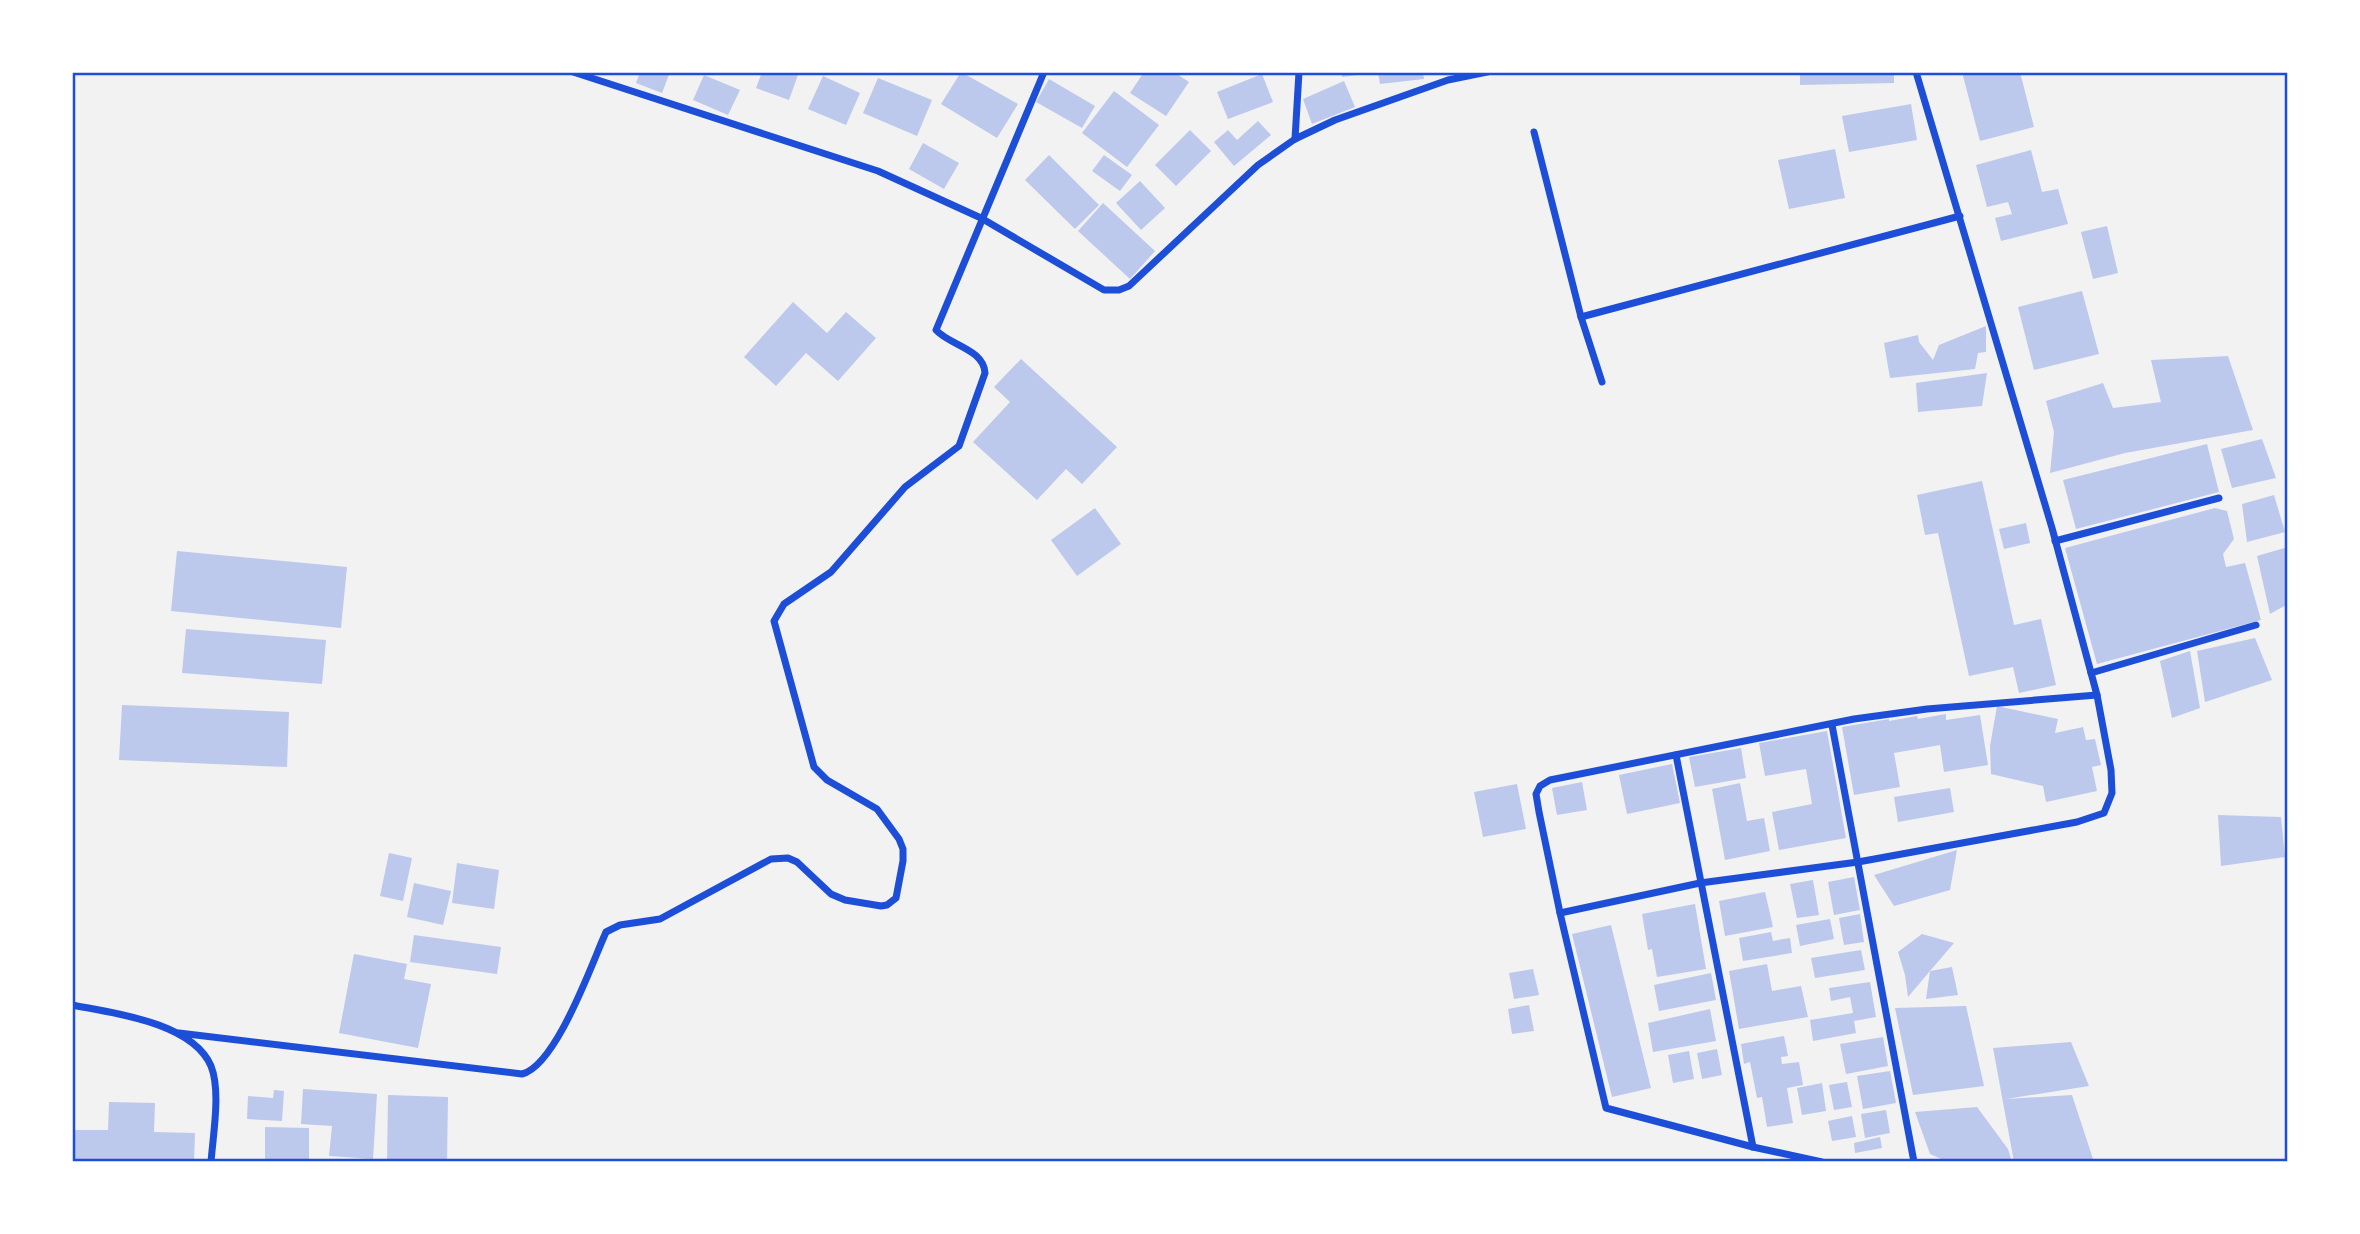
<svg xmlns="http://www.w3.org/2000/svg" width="2360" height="1234" font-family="Mulish,sans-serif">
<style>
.building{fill:#bdc9ec}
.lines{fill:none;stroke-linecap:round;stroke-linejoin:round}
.minor{stroke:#1d4ed8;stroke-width:7}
.neatline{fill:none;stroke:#1d4ed8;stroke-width:2.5}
</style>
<rect width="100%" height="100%" fill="#f2f2f2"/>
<g class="building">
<polygon points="640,72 670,72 662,93 636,83"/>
<polygon points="762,72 799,72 789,100 756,88"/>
<polygon points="961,72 1018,104 997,138 941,104"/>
<polygon points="1144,72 1174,72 1189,82 1166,116 1130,93"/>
<polygon points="1341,72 1372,72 1372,73 1342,77"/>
<polygon points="1378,72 1423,72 1424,79 1380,84"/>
<polygon points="1800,72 1894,72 1894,83 1800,85"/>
<polygon points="1962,72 2020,72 2034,127 1980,141"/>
<polygon points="1262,74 1273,102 1228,119 1217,92"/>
<polygon points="704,75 740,90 728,115 693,100"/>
<polygon points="823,76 860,93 846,125 808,109"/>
<polygon points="878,78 932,100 917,136 863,113"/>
<polygon points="1049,79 1095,106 1082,128 1036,102"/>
<polygon points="1344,81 1355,107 1312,124 1303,99"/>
<polygon points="1114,91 1159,125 1127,167 1082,133"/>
<polygon points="1911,104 1917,140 1849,152 1842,116"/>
<polygon points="1258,121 1271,135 1234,166 1214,142 1228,130 1237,140"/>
<polygon points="1190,130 1211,151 1176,186 1155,165"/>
<polygon points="923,143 959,163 944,189 909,169"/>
<polygon points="1835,149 1845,198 1789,209 1778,160"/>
<polygon points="2031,150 2042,192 2058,189 2068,224 2001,241 1995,218 2012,214 2008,202 1987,207 1976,165"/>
<polygon points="1049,155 1099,205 1075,229 1025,180"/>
<polygon points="1104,155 1132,175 1120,191 1092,171"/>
<polygon points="1140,181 1165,208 1141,230 1116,203"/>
<polygon points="1103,203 1155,251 1130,279 1078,231"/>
<polygon points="2107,226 2118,273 2093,279 2081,232"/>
<polygon points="2082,291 2099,354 2034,370 2018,307"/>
<polygon points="793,302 827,333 846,312 876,338 838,381 806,353 776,386 744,357"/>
<polygon points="1986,326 1986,352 1978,353 1975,369 1890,378 1884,343 1918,335 1919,342 1933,360 1939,345"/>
<polygon points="2228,356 2253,430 2125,453 2050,473 2054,432 2046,401 2103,383 2113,408 2161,402 2151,360"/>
<polygon points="1021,359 1117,447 1082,484 1066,469 1037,500 973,442 1010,402 994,387"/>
<polygon points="1987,373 1982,406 1918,412 1916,383"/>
<polygon points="2262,439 2276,478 2232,488 2221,449"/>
<polygon points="2207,444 2219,492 2076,529 2063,480"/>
<polygon points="1982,481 2014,625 2041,619 2056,685 2019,693 2013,667 1969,676 1938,533 1925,535 1917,495"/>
<polygon points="2274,495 2285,532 2247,542 2242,504"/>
<polygon points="1095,508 1121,544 1077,576 1051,540"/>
<polygon points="2215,508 2227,511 2234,539 2223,554 2226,567 2245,563 2261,620 2097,664 2065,548"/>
<polygon points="2026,523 2030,543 2004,549 1999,529"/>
<polygon points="2288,547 2288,604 2270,614 2257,556"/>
<polygon points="177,551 347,567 341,628 171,611"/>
<polygon points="186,629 326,640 322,684 182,673"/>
<polygon points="2255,638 2272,680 2205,702 2197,651"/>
<polygon points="2190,651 2200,708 2172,718 2160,661"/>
<polygon points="122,705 289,712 287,767 119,760"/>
<polygon points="1997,706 2058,719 2055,733 2083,727 2086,740 2095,739 2101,765 2092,767 2097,791 2046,802 2043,786 1991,774 1990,746"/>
<polygon points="1946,714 1946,720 1980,715 1988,765 1944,772 1940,745 1894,753 1900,787 1854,795 1842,727 1889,719 1889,721 1917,716 1918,719"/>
<polygon points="1827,731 1846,838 1779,850 1772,812 1812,804 1806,769 1765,776 1759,743"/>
<polygon points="1741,748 1746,778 1695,787 1689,757"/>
<polygon points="1672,764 1680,803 1627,814 1619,775"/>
<polygon points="1582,782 1587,810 1557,815 1552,788"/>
<polygon points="1740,783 1747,821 1764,818 1770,851 1725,860 1712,789"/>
<polygon points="1517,784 1526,829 1483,837 1474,792"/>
<polygon points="1950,788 1954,812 1898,822 1894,797"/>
<polygon points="2218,815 2281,817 2285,857 2221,866"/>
<polygon points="1957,850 1950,890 1894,906 1874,875"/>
<polygon points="389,853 412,858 403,901 380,896"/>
<polygon points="457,863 499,870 494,909 452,903"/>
<polygon points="1854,877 1860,910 1834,915 1828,882"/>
<polygon points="1813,880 1819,915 1797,918 1790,884"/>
<polygon points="414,883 451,891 443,925 407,917"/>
<polygon points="1765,892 1773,927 1725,936 1719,901"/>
<polygon points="1695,904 1706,969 1657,977 1652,949 1648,950 1642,914"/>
<polygon points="1860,914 1864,942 1844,945 1839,918"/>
<polygon points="1830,919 1834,939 1800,946 1796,925"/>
<polygon points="1611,925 1651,1088 1612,1097 1572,934"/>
<polygon points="1771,932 1773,941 1790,938 1792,953 1743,961 1739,938"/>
<polygon points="1922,934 1954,943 1930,971 1952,967 1958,995 1926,999 1930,971 1908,997 1905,975 1898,952"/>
<polygon points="414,935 501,947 497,974 410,962"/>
<polygon points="1861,950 1865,970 1815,978 1811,958"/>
<polygon points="354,954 407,964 404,979 431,984 418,1048 339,1033"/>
<polygon points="1767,964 1772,991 1801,986 1808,1017 1739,1029 1729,971"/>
<polygon points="1533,969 1539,995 1514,999 1509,973"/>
<polygon points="1711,973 1716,1000 1659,1011 1654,985"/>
<polygon points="1870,982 1876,1017 1854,1021 1856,1033 1813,1041 1810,1020 1853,1013 1850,997 1831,1001 1829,988"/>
<polygon points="1529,1005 1534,1031 1512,1034 1508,1009"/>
<polygon points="1966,1006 1984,1086 1913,1095 1895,1008"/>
<polygon points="1710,1009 1716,1041 1653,1052 1648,1023"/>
<polygon points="1784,1036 1788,1056 1781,1057 1782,1064 1799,1062 1803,1085 1787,1088 1793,1123 1767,1127 1762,1097 1757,1098 1750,1062 1744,1064 1741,1044"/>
<polygon points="1883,1037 1888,1066 1846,1074 1840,1044"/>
<polygon points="2071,1042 2089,1086 2006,1099 2072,1095 2094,1162 2014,1162 1993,1048"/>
<polygon points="1717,1049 1722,1075 1702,1079 1697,1053"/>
<polygon points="1689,1051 1694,1079 1673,1083 1668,1055"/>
<polygon points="1890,1071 1896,1103 1863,1109 1857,1076"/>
<polygon points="1847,1082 1852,1107 1834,1110 1829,1085"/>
<polygon points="1822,1083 1826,1111 1802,1115 1797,1088"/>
<polygon points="303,1089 377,1094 373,1159 329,1156 332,1126 301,1124"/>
<polygon points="274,1090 284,1091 282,1121 247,1119 248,1096 273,1098"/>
<polygon points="388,1095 448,1097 447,1162 387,1162"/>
<polygon points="109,1102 155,1103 154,1132 195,1133 194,1162 72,1162 72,1130 108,1130"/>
<polygon points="1977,1107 2008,1149 2012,1162 1948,1162 1930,1154 1915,1112"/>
<polygon points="1886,1110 1890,1133 1865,1138 1861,1114"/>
<polygon points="1852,1116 1856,1137 1832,1141 1828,1121"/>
<polygon points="265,1127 309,1128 309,1162 265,1162"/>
<polygon points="1880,1137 1882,1148 1855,1153 1854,1143"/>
</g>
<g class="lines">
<g class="minor">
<polyline points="573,72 878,171 981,218 1104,290 1119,290 1129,286 1258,165 1295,139 1335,120 1448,80 1487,72"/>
<polyline points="1534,132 1581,317 1602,382"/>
<polyline points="1295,139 1299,72"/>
<polyline points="1581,317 1960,216"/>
<polyline points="2055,541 2219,498"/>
<polyline points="2091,673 2256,625"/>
<polyline points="1832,725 1914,1162"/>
<polyline points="1676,755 1753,1147"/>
<polyline points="1560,913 1700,883 1858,862 2077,822 2104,813 2112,793 2111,770 2097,695 2052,528 1916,72"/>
<path d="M72 1005C113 1013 192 1022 211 1066 221 1091 213 1135 211 1162"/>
<path d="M179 1033 522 1074C555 1066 590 969 603 939L606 932 620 925 660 919 771 859 788 858 797 862 831 894 845 900 881 906 887 905 896 898 903 861V849L899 839 877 809 827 780 814 767 774 621 784 604 831 572 905 487 959 446 985 373C984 349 949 345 936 330L1044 72"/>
<polyline points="1822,1162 1753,1147 1606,1108 1560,913 1539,812 1536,794 1540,786 1550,780 1854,719 1927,709 2097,695"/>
</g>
</g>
<rect width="2360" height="1234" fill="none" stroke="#ffffff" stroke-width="147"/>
<rect x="74" y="74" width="2212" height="1086" class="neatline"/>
</svg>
